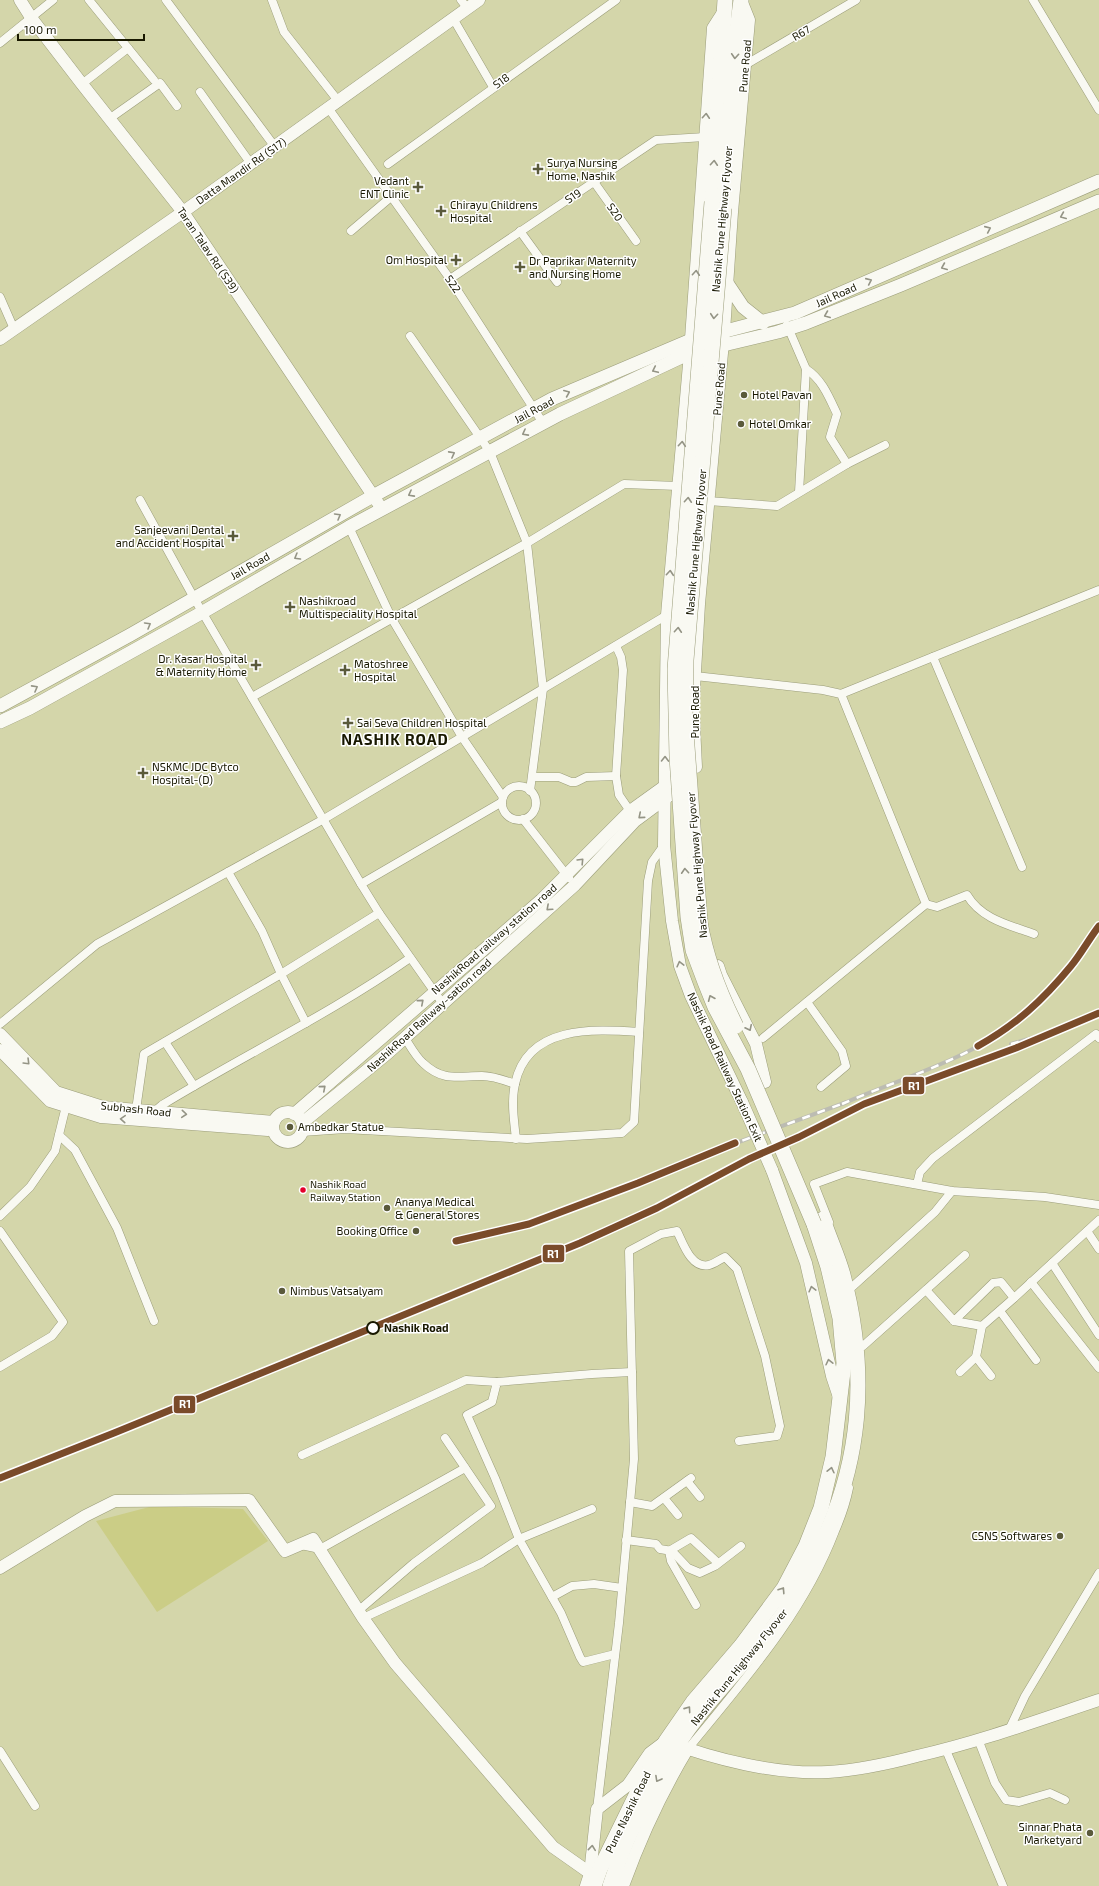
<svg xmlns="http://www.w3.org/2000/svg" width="1099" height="1886" font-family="'Exo 2',sans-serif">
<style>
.green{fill:#cbcd86}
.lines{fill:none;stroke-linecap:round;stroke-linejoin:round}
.street-casing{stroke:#9b9d7a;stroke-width:9}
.secondary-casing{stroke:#9b9d7a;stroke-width:13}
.primary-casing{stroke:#9b9d7a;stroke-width:14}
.highway-casing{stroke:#9b9d7a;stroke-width:16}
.street{stroke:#f9f9f2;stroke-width:8}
.secondary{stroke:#f9f9f2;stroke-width:12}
.primary{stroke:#f9f9f2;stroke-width:13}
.highway{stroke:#f9f9f2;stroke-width:15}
.rail-casing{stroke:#bcbcb2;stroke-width:4}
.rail{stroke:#fff;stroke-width:2.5;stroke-dasharray:8;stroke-linecap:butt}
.secondary-bridge-casing{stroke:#9b9d7a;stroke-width:13;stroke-linecap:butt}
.highway-bridge-casing{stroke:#9b9d7a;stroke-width:16;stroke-linecap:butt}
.secondary-bridge{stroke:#f9f9f2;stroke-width:12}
.highway-bridge{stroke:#f9f9f2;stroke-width:15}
.rail-1-casing{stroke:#fff;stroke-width:10}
.rail-1{stroke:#7a4b2a;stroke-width:7}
.oneway{stroke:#949485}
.poi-dot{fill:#5a5a3b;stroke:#fff;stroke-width:1.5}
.bus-dot{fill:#e4002b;stroke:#fff;stroke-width:1.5}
.stop-dot{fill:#fff;stroke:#181800;stroke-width:2}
.labels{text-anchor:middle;stroke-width:3;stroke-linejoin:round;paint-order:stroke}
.bus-label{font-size:10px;fill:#181800;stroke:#fff;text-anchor:start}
.street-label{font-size:11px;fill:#181800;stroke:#fff}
.poi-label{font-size:11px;fill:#181800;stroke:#fff;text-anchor:start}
.stop-label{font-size:11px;font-weight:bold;fill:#181800;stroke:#fff;text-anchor:start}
.district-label{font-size:15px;font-weight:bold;letter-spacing:1px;fill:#181800;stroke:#fff}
.line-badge{stroke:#fff;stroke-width:1.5}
.badge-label{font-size:11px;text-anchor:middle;font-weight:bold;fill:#fff}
</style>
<rect width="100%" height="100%" fill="#d4d6aa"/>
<polygon class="green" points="153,1506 243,1509 268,1541 157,1612 96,1521"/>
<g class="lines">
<defs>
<g id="street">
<polyline points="166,0 275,147"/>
<polyline points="272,0 284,32 339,102"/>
<polyline points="461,0 468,9"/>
<polyline points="1033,0 1099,110"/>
<polyline points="454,20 493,87"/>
<polyline points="0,43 53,0"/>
<polyline points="128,48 154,80"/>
<polyline points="745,65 856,0"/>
<polyline points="82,84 128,48 89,0"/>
<polyline points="200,92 251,164"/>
<polyline points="329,109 450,279 543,423"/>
<polyline points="109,119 160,83 177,106"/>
<polyline points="388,164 616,0"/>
<polyline points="594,182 636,241"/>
<polyline points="351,231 391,197"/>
<polyline points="520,231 557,282"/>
<polyline points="450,279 656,140 705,137"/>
<polyline points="0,297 14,329"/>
<polyline points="787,325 806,369 799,492"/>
<polyline points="410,336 490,452 527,543 624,484 678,486"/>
<path d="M806 369C822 379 829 397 837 414L830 437 847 464"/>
<polyline points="140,500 194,598 361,884 379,913 443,1004"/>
<polyline points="708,501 777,506 847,464 885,445"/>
<polyline points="349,527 392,619 462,737 503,797"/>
<polyline points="616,646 621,657 623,670 616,776 619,795 630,811"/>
<polyline points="933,657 1022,867"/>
<polyline points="695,676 823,690 841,694 926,904 763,1038"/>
<polyline points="841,694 1099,590"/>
<polyline points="252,697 527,543 543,689 530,791"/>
<polyline points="533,777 559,777 571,782 576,782 586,777 616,776"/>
<circle cx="519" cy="803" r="17"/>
<polyline points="523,819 569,878"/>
<polyline points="228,872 262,931 281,974 306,1023"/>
<polyline points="361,884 502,802"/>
<path d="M926 904 937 907 967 895C981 919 1009 925 1034 934"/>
<polyline points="807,1002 842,1051 846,1066 821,1087"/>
<polyline points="0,1024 97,944 324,819 667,615"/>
<path d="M405 1038C410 1046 416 1057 423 1063 443 1082 458 1076 482 1076 493 1076 504 1080 515 1084"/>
<polyline points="165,1042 194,1086"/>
<polyline points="136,1110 144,1054 281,974 379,913"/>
<path d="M155 1111 162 1105C244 1055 332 1013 410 958"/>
<polyline points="302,1132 345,1129 527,1139 622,1133 634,1122 648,881 652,862 664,845"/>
<polyline points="59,1135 75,1150 117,1228 154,1321"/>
<path d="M516 1139C514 1121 511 1101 515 1084 527 1025 593 1029 639 1032"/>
<polyline points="917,1184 920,1172 933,1158 1096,1034 1099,1038"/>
<polyline points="0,1216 30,1187 55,1151 66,1106"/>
<polyline points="829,1222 814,1184 847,1172 952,1191 1045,1197 1099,1205"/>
<polyline points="0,1231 63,1322 52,1336 0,1367"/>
<polyline points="1087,1231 1099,1249"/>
<polyline points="1052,1263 1099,1335"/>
<polyline points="1031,1282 1099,1368"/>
<polyline points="852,1287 935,1212 952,1191"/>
<polyline points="926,1290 954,1321 993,1283 1001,1282 1014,1298 1099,1220"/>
<polyline points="1000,1311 1036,1360"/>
<polyline points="954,1321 982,1326"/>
<polyline points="863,1346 965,1255"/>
<polyline points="960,1372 976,1357"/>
<polyline points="991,1376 976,1357 982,1326 1014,1298"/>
<polyline points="302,1455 466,1380 497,1382"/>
<polyline points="687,1481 700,1497"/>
<polyline points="664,1498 678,1515"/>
<polyline points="630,1502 652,1506 691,1478"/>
<polyline points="592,1509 519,1539 561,1613 580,1657 583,1662 615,1654"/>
<polyline points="626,1540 656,1544 660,1549 672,1551 688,1568 700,1573 715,1566 741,1546"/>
<polyline points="301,1545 320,1549 465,1468"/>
<polyline points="552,1597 572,1586 594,1584 622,1588"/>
<polyline points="696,1605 671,1561 669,1551 691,1538 718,1563"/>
<polyline points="358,1611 414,1563 491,1506 445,1438"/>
<polyline points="363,1618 482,1563 519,1539 495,1478 467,1415 492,1402 497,1382 592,1374 632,1372"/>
<polyline points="1009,1730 1025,1696 1099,1573"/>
<polyline points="978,1739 995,1783 1006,1800 1019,1802 1050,1793 1065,1800"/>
<path d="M687 1750C743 1681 803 1615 835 1531 841 1517 846 1503 849 1488"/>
<polyline points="946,1750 1003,1886"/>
<polyline points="0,1751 35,1806"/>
<path d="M597 1809 619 1623 634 1459 629 1251 661 1234 677 1231C683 1243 691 1269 709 1265 714 1264 720 1259 725 1257L737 1269 765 1356 780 1426 777 1436 739 1441"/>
</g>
<g id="secondary">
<polyline points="20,0 32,19 82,84 183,212 382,509"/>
<polyline points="724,11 713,28 690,353 667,615 664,845 672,921 680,966 691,996 742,1102"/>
<polyline points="0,339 183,212 479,0"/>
<polyline points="696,767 693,705 699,604 724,331 732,212 749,20 741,0"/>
<polyline points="718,966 721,975 756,1044 765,1082"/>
<polyline points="0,1034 56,1092 103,1107 274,1122"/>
<polyline points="0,1050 50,1101 101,1117 268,1130"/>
<circle cx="288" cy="1127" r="15"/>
<polyline points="294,1114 541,900 630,811 669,783"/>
<polyline points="302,1123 388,1053 575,885 635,821 670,795"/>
<polyline points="772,1170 806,1263 832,1376 839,1397"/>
<polyline points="0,1568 85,1516 115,1501 249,1500 285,1551 313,1539 363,1618 395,1663 553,1847 597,1878"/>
<path d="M586 1886 590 1874 597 1809 628 1785 650 1753 666 1741C713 1759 777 1775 828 1772 859 1770 887 1764 917 1756 979 1742 1039 1720 1099 1700"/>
<path d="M623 1886C640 1839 661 1793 687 1750"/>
</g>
<g id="primary">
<polyline points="727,283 743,307 763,323"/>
<polyline points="0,706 130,635 373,496 552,399 691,340 795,313 1099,181"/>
<polyline points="0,722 30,708 203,612 349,527 560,414 690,353 778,332 806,323 901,285 1099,201"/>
</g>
<g id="highway">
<polyline points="712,202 725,0"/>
<polyline points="724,208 736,38 741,0"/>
<polyline points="594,1886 600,1869 644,1779 666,1741 693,1702 741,1646 784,1588 806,1546 821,1508 833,1457 844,1363 840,1318 828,1267 814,1224"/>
<path d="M610 1886C628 1830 662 1761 699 1715 726 1681 757 1650 782 1615 795 1597 805 1576 815 1557 862 1466 869 1374 843 1275 838 1256 829 1238 823 1219"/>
</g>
</defs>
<use href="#street" class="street-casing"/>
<use href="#secondary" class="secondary-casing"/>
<use href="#primary" class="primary-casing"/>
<use href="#highway" class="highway-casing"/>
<use href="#street" class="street"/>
<use href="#secondary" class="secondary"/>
<use href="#primary" class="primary"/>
<use href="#highway" class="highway"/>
<defs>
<g id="rail">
<polyline points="1011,1044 1062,1029"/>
<path d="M842 1104C904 1077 975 1058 1028 1013 1057 988 1077 956 1099 926"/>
<polyline points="456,1241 529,1224 638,1183 728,1146 847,1102"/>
</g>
</defs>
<use href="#rail" class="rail-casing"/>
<use href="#rail" class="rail"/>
<defs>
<polyline id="secondary-bridge" points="742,1102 772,1170"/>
<g id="highway-bridge">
<polyline points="712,202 675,669 677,757 688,917 693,950 705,982 715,1007 748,1069 814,1224"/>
<path d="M724 208 686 660 685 719 700 922C706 959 719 992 736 1026"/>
</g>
</defs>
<use href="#secondary-bridge" class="secondary-bridge-casing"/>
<use href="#highway-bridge" class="highway-bridge-casing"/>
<use href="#secondary-bridge" class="secondary-bridge"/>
<use href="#highway-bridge" class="highway-bridge"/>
<defs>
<g id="rail-1">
<path d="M978 1046C1016 1025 1043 1000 1071 966 1081 954 1089 939 1099 926"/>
<polyline points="456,1241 529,1224 638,1183 735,1143"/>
<polyline points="0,1478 114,1433 580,1243 657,1208 749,1159 799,1137 864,1104 1016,1048 1099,1013"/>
</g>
</defs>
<use href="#rail-1" class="rail-1-casing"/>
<use href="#rail-1" class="rail-1"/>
</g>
<defs><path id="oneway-chevron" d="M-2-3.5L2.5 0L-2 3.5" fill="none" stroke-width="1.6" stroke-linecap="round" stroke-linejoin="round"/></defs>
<g class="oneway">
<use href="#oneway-chevron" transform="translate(735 56) rotate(94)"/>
<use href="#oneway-chevron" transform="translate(706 116) rotate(-86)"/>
<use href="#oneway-chevron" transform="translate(714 163) rotate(-86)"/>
<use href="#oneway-chevron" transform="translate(1063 216) rotate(157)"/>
<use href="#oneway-chevron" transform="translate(988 229) rotate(-24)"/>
<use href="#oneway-chevron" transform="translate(944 267) rotate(157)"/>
<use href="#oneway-chevron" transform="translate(696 273) rotate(-86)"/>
<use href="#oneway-chevron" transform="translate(869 281) rotate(-24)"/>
<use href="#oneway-chevron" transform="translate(827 315) rotate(158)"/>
<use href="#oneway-chevron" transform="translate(714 316) rotate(95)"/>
<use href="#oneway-chevron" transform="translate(655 370) rotate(155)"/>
<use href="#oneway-chevron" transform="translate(567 393) rotate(-23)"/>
<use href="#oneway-chevron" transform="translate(525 433) rotate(152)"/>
<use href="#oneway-chevron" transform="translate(682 444) rotate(-85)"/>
<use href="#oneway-chevron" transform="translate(452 454) rotate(-28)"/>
<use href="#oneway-chevron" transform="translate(411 494) rotate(152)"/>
<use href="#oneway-chevron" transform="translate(688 500) rotate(-86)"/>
<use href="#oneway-chevron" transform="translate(338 516) rotate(-30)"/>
<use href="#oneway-chevron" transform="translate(297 557) rotate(150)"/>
<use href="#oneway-chevron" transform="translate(670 573) rotate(-85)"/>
<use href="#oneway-chevron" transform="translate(148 625) rotate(-30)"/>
<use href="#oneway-chevron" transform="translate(678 630) rotate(-86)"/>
<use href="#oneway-chevron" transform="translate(35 688) rotate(-29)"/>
<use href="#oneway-chevron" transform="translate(665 759) rotate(-89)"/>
<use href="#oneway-chevron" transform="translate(641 816) rotate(140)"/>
<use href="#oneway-chevron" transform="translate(581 861) rotate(-46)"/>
<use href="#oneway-chevron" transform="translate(685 871) rotate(-94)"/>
<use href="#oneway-chevron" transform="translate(549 908) rotate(138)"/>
<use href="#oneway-chevron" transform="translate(680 964) rotate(-104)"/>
<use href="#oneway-chevron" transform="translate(711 998) rotate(-113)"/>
<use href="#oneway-chevron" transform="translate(421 1002) rotate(-41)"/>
<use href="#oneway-chevron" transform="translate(749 1028) rotate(64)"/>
<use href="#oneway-chevron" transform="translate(27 1062) rotate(45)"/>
<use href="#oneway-chevron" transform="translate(323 1088) rotate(-41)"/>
<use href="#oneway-chevron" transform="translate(184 1114) rotate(5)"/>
<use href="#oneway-chevron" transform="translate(123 1119) rotate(-176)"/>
<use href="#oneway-chevron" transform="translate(812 1289) rotate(-104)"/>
<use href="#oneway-chevron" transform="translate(829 1362) rotate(-103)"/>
<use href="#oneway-chevron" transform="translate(831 1470) rotate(-77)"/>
<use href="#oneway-chevron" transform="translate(782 1590) rotate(-57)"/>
<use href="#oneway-chevron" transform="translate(688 1709) rotate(-55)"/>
<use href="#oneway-chevron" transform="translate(658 1779) rotate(119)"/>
<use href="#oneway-chevron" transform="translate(592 1848) rotate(-84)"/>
</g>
<g class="poi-dot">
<path d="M536 163h4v4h4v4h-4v4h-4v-4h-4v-4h4z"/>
<path d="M416 181h4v4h4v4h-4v4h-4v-4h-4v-4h4z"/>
<path d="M439 205h4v4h4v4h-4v4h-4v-4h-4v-4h4z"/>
<path d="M454 254h4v4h4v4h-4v4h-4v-4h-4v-4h4z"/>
<path d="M518 261h4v4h4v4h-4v4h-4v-4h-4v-4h4z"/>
<circle cx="744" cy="395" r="4"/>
<circle cx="741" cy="424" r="4"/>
<path d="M231 530h4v4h4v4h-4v4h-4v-4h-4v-4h4z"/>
<path d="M288 601h4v4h4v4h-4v4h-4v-4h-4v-4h4z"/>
<path d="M254 659h4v4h4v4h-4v4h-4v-4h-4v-4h4z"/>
<path d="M343 664h4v4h4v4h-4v4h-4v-4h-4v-4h4z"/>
<path d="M346 717h4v4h4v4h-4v4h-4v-4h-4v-4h4z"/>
<path d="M141 767h4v4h4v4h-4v4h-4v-4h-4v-4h4z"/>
<circle cx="290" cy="1127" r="4"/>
<circle cx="387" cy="1208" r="4"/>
<circle cx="416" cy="1231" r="4"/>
<circle cx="282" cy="1291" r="4"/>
<circle cx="1060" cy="1536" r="4"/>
<circle cx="1090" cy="1833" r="4"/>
</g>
<circle class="bus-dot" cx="303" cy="1190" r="3.5"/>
<circle class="stop-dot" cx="373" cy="1328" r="6"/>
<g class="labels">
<g class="bus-label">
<text x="310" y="1188">Nashik Road<tspan x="310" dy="13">Railway Station</tspan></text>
</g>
<g class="street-label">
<text transform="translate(801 33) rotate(-30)" y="4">R67</text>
<text transform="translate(745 66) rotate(-85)" y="4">Pune Road</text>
<text transform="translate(501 81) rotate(-36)" y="4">S18</text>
<text transform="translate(241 171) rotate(-35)" y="4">Datta Mandir Rd (S17)</text>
<text transform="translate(573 196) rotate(-34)" y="4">S19</text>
<text transform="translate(615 212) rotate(55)" y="4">S20</text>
<text transform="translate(722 219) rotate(-85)" y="4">Nashik Pune Highway Flyover</text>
<text transform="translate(208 250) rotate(56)" y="4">Taran Talav Rd (S39)</text>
<text transform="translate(453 284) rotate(56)" y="4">S22</text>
<text transform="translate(836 295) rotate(-24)" y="4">Jail Road</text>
<text transform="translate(719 389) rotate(-85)" y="4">Pune Road</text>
<text transform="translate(534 410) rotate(-28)" y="4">Jail Road</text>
<text transform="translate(696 542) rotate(-85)" y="4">Nashik Pune Highway Flyover</text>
<text transform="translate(250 566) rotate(-30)" y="4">Jail Road</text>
<text transform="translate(695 712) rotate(-90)" y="4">Pune Road</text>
<text transform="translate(697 865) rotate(-95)" y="4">Nashik Pune Highway Flyover</text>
<text transform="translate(494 939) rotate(-41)" y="4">NashikRoad railway station road</text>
<text transform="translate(429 1015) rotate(-42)" y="4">NashikRoad Railway-sation road</text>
<text transform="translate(725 1067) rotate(65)" y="4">Nashik Road Railway Station Exit</text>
<text transform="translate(136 1109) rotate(6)" y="4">Subhash Road</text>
<text transform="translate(739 1667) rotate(-51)" y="4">Nashik Pune Highway Flyover</text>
<text transform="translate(628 1812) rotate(-64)" y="4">Pune Nashik Road</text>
</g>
<g class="poi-label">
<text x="547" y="167">Surya Nursing<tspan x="547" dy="13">Home, Nashik</tspan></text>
<text x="409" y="185" text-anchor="end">Vedant<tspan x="409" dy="13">ENT Clinic</tspan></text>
<text x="450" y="209">Chirayu Childrens<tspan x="450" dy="13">Hospital</tspan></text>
<text x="447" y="264" text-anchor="end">Om Hospital</text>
<text x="529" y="265">Dr Paprikar Maternity<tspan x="529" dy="13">and Nursing Home</tspan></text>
<text x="752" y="399">Hotel Pavan</text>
<text x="749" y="428">Hotel Omkar</text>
<text x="224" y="534" text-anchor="end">Sanjeevani Dental<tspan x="224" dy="13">and Accident Hospital</tspan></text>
<text x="299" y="605">Nashikroad<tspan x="299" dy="13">Multispeciality Hospital</tspan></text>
<text x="247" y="663" text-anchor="end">Dr. Kasar Hospital<tspan x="247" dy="13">&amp; Maternity Home</tspan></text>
<text x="354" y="668">Matoshree<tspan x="354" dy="13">Hospital</tspan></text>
<text x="357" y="727">Sai Seva Children Hospital</text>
<text x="152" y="771">NSKMC JDC Bytco<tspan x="152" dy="13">Hospital-(D)</tspan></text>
<text x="298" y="1131">Ambedkar Statue</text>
<text x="395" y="1206">Ananya Medical<tspan x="395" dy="13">&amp; General Stores</tspan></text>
<text x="408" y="1235" text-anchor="end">Booking Office</text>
<text x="290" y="1295">Nimbus Vatsalyam</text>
<text x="1052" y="1540" text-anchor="end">CSNS Softwares</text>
<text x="1082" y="1831" text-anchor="end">Sinnar Phata<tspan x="1082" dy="13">Marketyard</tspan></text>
</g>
<g class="stop-label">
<text x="384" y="1332">Nashik Road</text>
</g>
<g class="district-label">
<text x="395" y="745">NASHIK ROAD</text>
</g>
</g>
<g class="line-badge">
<rect x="902" y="1076" width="23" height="19" rx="4" fill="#7a4b2a"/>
<rect x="542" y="1244" width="23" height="19" rx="4" fill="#7a4b2a"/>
<rect x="173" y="1395" width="23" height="19" rx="4" fill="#7a4b2a"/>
</g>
<g class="badge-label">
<text x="914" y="1090">R1</text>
<text x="553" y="1258">R1</text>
<text x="185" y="1408">R1</text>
</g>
<path d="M18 34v6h126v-6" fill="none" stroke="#181800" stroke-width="2"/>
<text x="24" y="34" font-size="12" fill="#181800" stroke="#ffffff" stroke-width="3" paint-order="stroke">100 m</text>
</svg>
